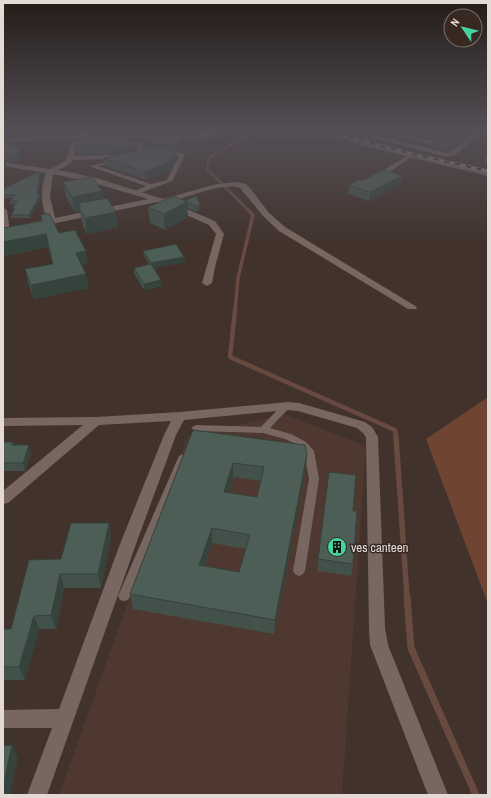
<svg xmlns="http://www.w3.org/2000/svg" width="491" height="798" font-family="'Archivo Narrow',sans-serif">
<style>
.built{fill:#4e382f}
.green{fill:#6f4433}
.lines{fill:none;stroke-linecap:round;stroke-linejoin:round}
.stream-far4{stroke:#684a40;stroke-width:2.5}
.stream-far3{stroke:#684a40;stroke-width:3.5}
.stream-far2{stroke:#684a40;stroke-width:4.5}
.stream-far1{stroke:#684a40;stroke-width:5.5}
.stream{stroke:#684a40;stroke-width:7}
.service{fill:#786760;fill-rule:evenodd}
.minor{fill:#786760;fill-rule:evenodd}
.secondary{fill:#786760;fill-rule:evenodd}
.rail-casing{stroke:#988c87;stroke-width:3}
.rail{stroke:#372822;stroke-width:2;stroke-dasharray:5.5;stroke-linecap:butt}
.wall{fill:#42514a;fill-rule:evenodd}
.shaded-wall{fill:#36423c}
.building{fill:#4d5e56;stroke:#36423c;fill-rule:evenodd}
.labels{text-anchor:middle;stroke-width:3;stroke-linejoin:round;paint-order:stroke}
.near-poi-label{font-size:13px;fill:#e3d9d5;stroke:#372822;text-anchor:start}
</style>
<rect width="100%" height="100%" fill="#41322c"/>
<polygon class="built" points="284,414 366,446 342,795 59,795 187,437"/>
<polygon class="green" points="488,397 488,604 426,439"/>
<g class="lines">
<polyline class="stream-far4" points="235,131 250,134 209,158 207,169 249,211"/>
<polyline class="stream-far3" points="235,311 238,278 253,215 248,210"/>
<polyline class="stream-far2" points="235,310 230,357 395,430 396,438"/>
<polyline class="stream-far1" points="396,437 407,597"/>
<polyline class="stream" points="407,596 411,648 476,795"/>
<g class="service">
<path d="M74 142H87L90 144 87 146H76L74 156 109 155 112 157 109 159 73 160C68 166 56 172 48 172V170C65 162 67 163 71 144Z"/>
<polygon points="141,142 143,143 140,157 133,160 130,158 135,156 138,145 122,146 119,144 122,142"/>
<polygon points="164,152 182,153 185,155 172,181 135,195 133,194 133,192 146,186 89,166 119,160 119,162 98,166 151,184 167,180 179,156 162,155 162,153"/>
<polygon points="286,403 291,406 270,428 291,434 306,442 314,451 319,479 305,571 303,574 299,576 295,574 293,571 309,479 304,452 300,446 285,439 263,433 196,431 191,428 196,425 261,427 283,404"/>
<polygon points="183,454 187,456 188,458 130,596 128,600 124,601 120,600 118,596 178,458 179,456"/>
</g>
<g class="minor">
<polygon points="80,131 86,131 88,134 197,134 220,131 212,136 197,138 86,138 3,142 3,138 82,134"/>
<polygon points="343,131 353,131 354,132 351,134"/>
<polygon points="379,131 386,131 379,136 447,153 451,152 476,131 483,131 455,155 447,157 372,138 372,136"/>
<polygon points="394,133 449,144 452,146 449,148 392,136 392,134"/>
<polygon points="410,154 413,156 412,157 376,181 370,181 369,179"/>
<polygon points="488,157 488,162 485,161 485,159"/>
<path d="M3 162 69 172 100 179 163 199 217 184 237 182 246 184 250 188 269 213 285 227 417 307 416 309H408L279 231 264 217 240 188C223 182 188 197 170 202L215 221 224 234 215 267 212 283 207 286 202 283 216 234 209 225 157 202 37 227 34 226 33 224 34 222 47 219C41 204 40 189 46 173L3 166ZM53 174 94 183 148 199 55 218 50 196Z"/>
<polygon points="3,208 7,210 10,231 6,234 3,233"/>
<polygon points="288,402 299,403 365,422 372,427 378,437 385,628 388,645 448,795 428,795 370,645 369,628 366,437 363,433 357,428 298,411 288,410 184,420 176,435 136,544 47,795 27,795 52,728 3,728 3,710 59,709 120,544 164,435 171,421 99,425 8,503 3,504 3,491 83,425 3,426 3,418 96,417 180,412"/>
</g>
<polygon class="secondary" points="319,131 328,131 364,142 488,172 488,176 360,145"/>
<defs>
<polyline id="rail" points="327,131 412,154 488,171"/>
</defs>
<use href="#rail" class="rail-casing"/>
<use href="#rail" class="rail"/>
</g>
<g class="wall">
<polygon points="445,131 474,131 458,145 451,144 449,150 447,151 432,148 435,134 445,135"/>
<polygon points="3,138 21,151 23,158 16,162 4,161 5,161 7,168 3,171"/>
<polygon points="84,138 135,152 150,148 150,144 180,140 178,151 176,151 177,157 174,163 172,164 172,166 171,169 146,180 105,166 104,158 110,156 110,154 76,154 74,146"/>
<polygon points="40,171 41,174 38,194 41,198 30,218 11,218 11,215 14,210 13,208 15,204 11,204 10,201 12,198 3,198 3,189"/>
<polygon points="402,176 401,184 369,201 348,194 349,185 365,180"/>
<polygon points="63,182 102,191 103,199 118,228 87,234 83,227 80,211 75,212 66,197"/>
<polygon points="196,196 200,210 197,212 187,208 188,217 165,230 150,223 148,207 186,201"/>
<polygon points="41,215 59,233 88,264 82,265 89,288 34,299 28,283 25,269 53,264 48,247 5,256 3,251 3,228 42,221"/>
<polygon points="143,251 184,257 185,262 153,268 162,286 144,290 134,273 134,268 149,264 144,256"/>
<path d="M193 430 306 468 274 634 133 609 130 594ZM233 477 261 481 257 497 229 493ZM212 543 246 549 239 572 205 566Z"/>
<polygon points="3,442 13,442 14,445 31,453 25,471 3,471"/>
<polygon points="329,472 353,511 353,564 351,576 317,571"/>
<polygon points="109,523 111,537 101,588 64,588 56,629 39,629 25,680 3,680 3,629 11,629 61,559"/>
</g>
<g class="shaded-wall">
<polygon points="461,131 474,131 458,145 460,132"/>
<polygon points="180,134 180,140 178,151 177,146"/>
<polygon points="452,136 449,150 447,151 450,137"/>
<polygon points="134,143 135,152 111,160 109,151"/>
<polygon points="176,149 177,157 174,163 172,164 172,166 171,169 146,180 145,172 168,157"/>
<polygon points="21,151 23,158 16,162 14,156"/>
<polygon points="5,161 7,168 3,171 3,163"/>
<polygon points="40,171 41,174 37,197 37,194"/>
<polygon points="402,176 401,184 369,201 370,192"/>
<polygon points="102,191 104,206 75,212 72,197"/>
<polygon points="40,195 41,198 30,218 29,215"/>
<polygon points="187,202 188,217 165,230 164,214"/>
<polygon points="200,204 200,210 197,212 197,206"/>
<polygon points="116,212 118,228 87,234 85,218"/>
<polygon points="46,234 48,247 5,256 3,249 3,242"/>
<polygon points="86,251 88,264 78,266 76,253"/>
<polygon points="184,257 185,262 152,268 151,263"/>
<polygon points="86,274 89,288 34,299 31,285"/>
<polygon points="161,280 162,286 144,290 144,284"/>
<polygon points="29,445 31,453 25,471 23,463"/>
<polygon points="307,454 306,468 274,634 275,620"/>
<polygon points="233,463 233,477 225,507 224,492"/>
<polygon points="109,523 111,537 101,588 98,574"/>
<polygon points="212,528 212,543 200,580 199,565"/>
<polygon points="60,574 64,588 56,629 51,615"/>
<polygon points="34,616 39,629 25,680 19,667"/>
<polygon points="12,745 18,758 10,795 3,795 3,787"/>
</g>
<g class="building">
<polygon points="436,133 452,136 450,137 435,134"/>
<polygon points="154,134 180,134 177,146 150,144"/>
<polygon points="3,138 21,151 14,156 3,154"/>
<polygon points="84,138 119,138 134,143 133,146 109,151 112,148 108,145 74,146 75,141"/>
<polygon points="141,147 176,149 173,155 168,157 172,158 170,161 145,172 104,158 138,151"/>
<polygon points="383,169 402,176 370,192 349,185 359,180 365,180"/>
<polygon points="40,171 37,194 40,195 29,215 11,215 15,208 13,208 17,201 10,201 15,195 3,195 3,189"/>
<polygon points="92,177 102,191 72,197 63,182"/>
<polygon points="174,196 187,202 164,214 148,207"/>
<polygon points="196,196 200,204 197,206 185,201"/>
<polygon points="107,198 116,212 85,218 80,210 80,203"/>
<polygon points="49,213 59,233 75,230 86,251 76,253 86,274 31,285 25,269 53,264 46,234 3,242 3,228 42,221 41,215"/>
<polygon points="176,244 184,257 151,263 143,251"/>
<polygon points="151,264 161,280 144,284 134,268"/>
<path d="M193 430 305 445 307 454 275 620 130 594ZM233 463 264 467 257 497 224 492ZM212 528 250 535 239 572 199 565Z"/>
<polygon points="3,442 13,442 11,445 29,445 23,463 3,463"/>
<polygon points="329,472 356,475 353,511 357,511 353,564 318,559"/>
<polygon points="71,523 109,523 98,574 60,574 51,615 34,616 19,667 3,667 3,629 11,629 29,560 61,559"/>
<polygon points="12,745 3,787 3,746"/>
</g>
<linearGradient id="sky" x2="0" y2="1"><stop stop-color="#241c18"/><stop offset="0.54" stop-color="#544f56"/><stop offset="1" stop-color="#544f56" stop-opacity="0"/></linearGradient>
<rect width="491" height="243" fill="url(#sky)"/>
<defs>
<symbol id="building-disc" viewBox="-11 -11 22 22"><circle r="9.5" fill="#44d4a0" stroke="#372822"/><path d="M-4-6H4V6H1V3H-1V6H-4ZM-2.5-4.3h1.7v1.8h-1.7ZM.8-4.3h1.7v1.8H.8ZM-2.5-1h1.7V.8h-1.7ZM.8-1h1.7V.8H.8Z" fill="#111"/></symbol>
</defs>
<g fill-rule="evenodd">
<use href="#building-disc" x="326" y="536" width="22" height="22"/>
</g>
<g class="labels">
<g class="near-poi-label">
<text x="351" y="552">ves canteen</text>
</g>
</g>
<rect width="491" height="798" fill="none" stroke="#e3d9d5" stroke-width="8"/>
<g transform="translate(463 28) rotate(305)"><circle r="19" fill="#372822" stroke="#7c6f6a"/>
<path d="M0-3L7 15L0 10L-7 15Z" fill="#44d4a0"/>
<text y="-6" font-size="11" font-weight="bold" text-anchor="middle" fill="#e3d9d5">N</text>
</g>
</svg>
